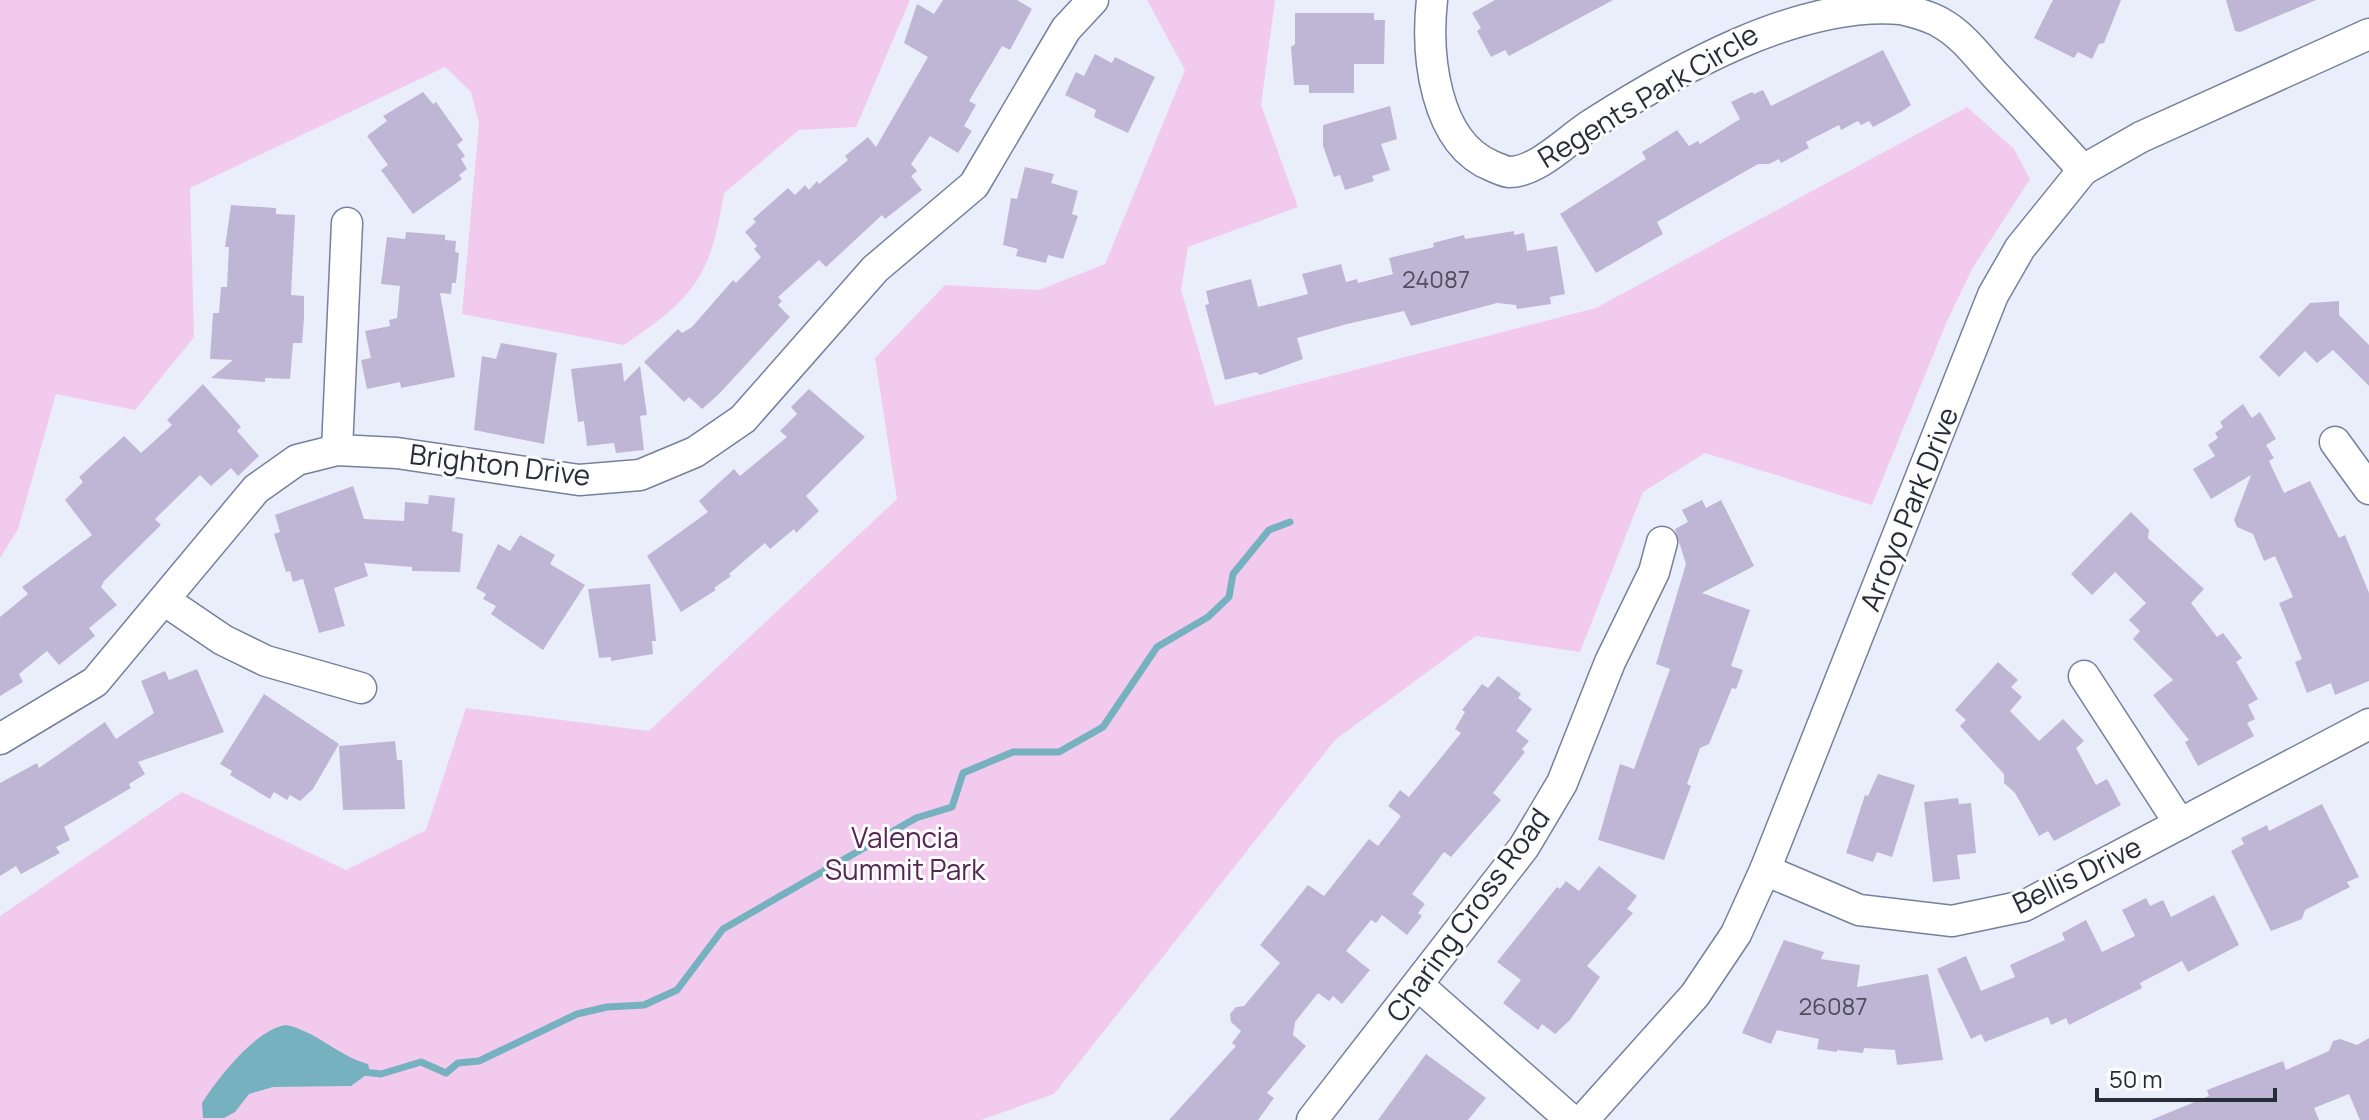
<svg xmlns="http://www.w3.org/2000/svg" width="2369" height="1120" font-family="Manrope,sans-serif">
<style>
.green{fill:#f1caee}
.water{fill:#75b1be}
.lines{fill:none;stroke-linecap:round;stroke-linejoin:round}
.stream{stroke:#75b1be;stroke-width:7}
.building{fill:#bfb6d5}
.minor-casing{stroke:#76809c;stroke-width:33}
.minor{stroke:#fff;stroke-width:30}
.labels{text-anchor:middle;stroke-width:6;stroke-linejoin:round;paint-order:stroke}
.number-label{font-size:24px;fill:#4e4e5e}
.street-label{font-size:28px;fill:#282c37;stroke:#fcfcfc}
.park-label{font-size:28px;fill:#542653;stroke:#fcfcfc}
</style>
<rect width="100%" height="100%" fill="#eaeefb"/>
<g class="green">
<path d="M0 0H910L856 127 799 130 724 193C710 278 695 297 624 345L462 314 479 123 471 92 445 67 190 188 194 337 135 410 56 394 18 529 0 558Z"/>
<polygon points="1147,0 1275,0 1261,105 1298,207 1188,247 1181,290 1215,406 1596,308 1967,107 2014,149 2030,179 1972,269 1947,321 1872,505 1705,453 1643,492 1580,652 1476,636 1335,740 1054,1094 981,1120 0,1120 0,916 182,792 346,870 426,830 466,708 649,731 897,499 875,358 945,285 1039,290 1105,264 1185,70"/>
</g>
<path class="water" d="M286 1025C316 1031 338 1056 368 1064L370 1072 351 1086 273 1087 249 1094 235 1112 224 1118H203L202 1103C218 1078 256 1029 286 1025Z"/>
<g class="lines">
<polyline class="stream" points="363,1072 381,1074 421,1062 446,1073 458,1063 479,1061 577,1014 607,1007 644,1005 677,990 723,929 916,818 952,807 963,773 1013,752 1059,752 1103,727 1157,647 1208,617 1229,597 1233,574 1269,530 1290,522"/>
</g>
<g class="building">
<polygon points="943,0 1017,0 1032,9 1010,50 1002,46 969,101 976,105 964,126 972,131 958,153 930,136 911,164 917,171 911,176 922,190 885,219 882,215 826,267 819,260 778,297 782,301 778,305 790,317 718,395 702,409 689,397 684,402 644,362 678,329 682,333 692,327 733,280 736,283 761,257 754,249 757,246 745,232 756,222 753,219 788,188 795,195 805,185 809,190 817,181 819,184 848,160 845,156 868,137 876,147 928,57 904,43 917,4 934,14"/>
<polygon points="1495,0 1613,0 1509,56 1505,50 1491,57 1477,31 1481,28 1472,13"/>
<polygon points="2053,0 2121,0 2104,43 2099,44 2092,59 2078,52 2074,58 2034,38"/>
<polygon points="2226,0 2316,0 2240,32 2235,31"/>
<polygon points="1295,13 1374,13 1374,20 1385,20 1384,64 1354,64 1354,93 1309,93 1309,85 1294,85 1291,47 1295,44"/>
<polygon points="1883,50 1911,105 1901,112 1873,127 1869,121 1861,125 1858,121 1841,130 1839,125 1806,142 1809,148 1781,163 1779,159 1769,164 1758,164 1657,222 1663,234 1596,273 1560,214 1646,159 1642,152 1677,130 1689,146 1698,141 1700,144 1740,119 1731,102 1752,92 1754,94 1763,90 1771,106"/>
<polygon points="1095,54 1112,63 1115,57 1155,77 1128,133 1094,117 1096,110 1065,95 1076,72 1084,76"/>
<polygon points="423,92 433,104 436,102 463,140 457,145 465,156 461,159 467,169 459,175 462,179 413,214 381,170 388,165 367,136 387,121 383,116"/>
<polygon points="1390,106 1397,139 1381,144 1390,170 1372,176 1374,181 1345,190 1340,175 1334,177 1323,146 1323,125"/>
<polygon points="1025,167 1054,174 1051,183 1078,191 1072,214 1078,216 1063,259 1048,255 1046,263 1016,256 1018,249 1003,245 1011,198 1017,199"/>
<polygon points="231,205 276,208 276,214 295,215 291,295 304,296 304,318 302,343 293,343 290,379 265,378 265,382 211,378 233,360 210,359 213,313 219,313 221,287 227,287 229,247 225,247"/>
<polygon points="1514,231 1514,235 1524,233 1527,251 1557,246 1565,294 1550,297 1551,304 1517,309 1516,305 1497,303 1411,326 1404,311 1347,324 1297,338 1303,359 1260,375 1256,372 1225,380 1205,305 1209,304 1206,291 1251,279 1258,307 1308,294 1302,274 1341,264 1346,282 1357,279 1358,283 1393,274 1389,258 1434,247 1433,243 1464,235 1465,239"/>
<polygon points="406,232 445,235 445,240 456,241 455,252 459,253 456,283 452,283 451,294 440,293 455,377 401,388 400,382 367,389 361,360 371,358 365,331 390,326 389,320 397,318 400,286 381,284 387,237 405,239"/>
<polygon points="2339,301 2339,315 2369,345 2369,386 2333,350 2317,363 2305,351 2279,377 2259,357 2310,303"/>
<polygon points="501,343 557,353 544,444 474,430 482,356 496,359"/>
<polygon points="622,363 624,382 640,366 647,415 640,416 644,450 616,453 614,443 587,446 584,421 578,422 571,369"/>
<polygon points="203,384 241,427 237,431 259,456 238,476 231,468 211,486 200,475 155,519 161,525 104,581 101,587 117,605 89,628 95,636 59,665 47,651 19,674 23,682 0,696 0,617 28,594 22,587 92,535 65,500 83,482 79,477 124,436 141,453 172,425 167,420"/>
<polygon points="809,389 865,437 806,496 819,511 796,533 794,529 770,549 765,543 729,574 731,576 714,588 716,590 681,612 647,556 708,512 699,501 734,469 740,476 787,437 780,431 797,414 791,407"/>
<polygon points="2243,404 2252,418 2260,412 2276,439 2266,445 2274,458 2269,461 2284,493 2310,481 2339,538 2345,535 2369,593 2369,681 2335,695 2331,683 2307,693 2295,662 2302,659 2279,603 2293,597 2275,556 2264,561 2253,534 2237,527 2234,520 2251,475 2211,499 2193,469 2215,456 2208,445 2218,438 2215,433 2223,427 2220,422"/>
<polygon points="353,486 364,519 404,521 405,502 428,504 429,495 455,498 452,531 463,534 460,572 412,571 412,567 364,563 368,576 334,588 345,626 319,633 303,579 293,582 290,571 286,572 274,534 280,532 275,515"/>
<polygon points="1702,500 1706,508 1721,500 1754,566 1702,593 1750,610 1731,666 1743,670 1736,689 1732,688 1709,744 1700,748 1687,784 1691,786 1664,860 1598,840 1620,764 1634,769 1670,669 1656,664 1686,564 1675,529 1688,522 1682,510"/>
<polygon points="2131,512 2149,530 2148,538 2204,589 2191,603 2217,637 2223,633 2242,658 2236,662 2258,699 2248,705 2255,719 2247,723 2254,736 2198,766 2185,742 2189,740 2153,695 2173,680 2133,639 2140,631 2129,620 2146,603 2115,572 2092,595 2071,574"/>
<polygon points="520,535 555,555 550,564 585,585 543,650 491,614 496,606 483,599 486,594 476,588 498,544 510,551"/>
<polygon points="650,584 656,641 652,641 653,654 611,661 611,657 599,658 588,589"/>
<polygon points="1998,662 2018,680 2011,687 2022,697 2010,711 2039,741 2063,719 2084,741 2076,748 2096,785 2107,779 2121,805 2054,841 2048,831 2039,836 2015,793 2004,783 2004,774 1960,726 1966,720 1955,710"/>
<polygon points="197,669 224,732 138,762 145,774 129,784 131,788 64,827 70,840 56,847 60,853 21,874 16,866 0,876 0,783 37,763 39,768 105,722 116,739 154,713 141,681 165,671 169,680"/>
<polygon points="1498,676 1521,694 1518,698 1532,709 1516,731 1529,741 1522,749 1525,752 1493,793 1501,800 1451,857 1444,852 1412,894 1425,904 1418,913 1422,916 1407,935 1382,915 1376,923 1371,920 1346,951 1370,970 1342,1004 1333,996 1329,1001 1318,993 1295,1022 1293,1035 1306,1046 1267,1093 1274,1098 1258,1120 1169,1120 1236,1046 1232,1043 1241,1031 1231,1022 1230,1014 1236,1007 1244,1006 1280,963 1260,945 1308,885 1324,896 1369,839 1378,846 1401,816 1388,806 1400,790 1409,797 1461,733 1455,729 1465,712 1462,710 1482,684 1488,688"/>
<polygon points="264,694 339,744 313,789 300,801 290,795 287,800 274,792 270,799 230,775 232,771 220,764"/>
<polygon points="395,741 397,760 402,760 405,809 343,810 339,746"/>
<polygon points="1878,774 1915,785 1892,857 1877,852 1873,862 1846,853 1865,795 1868,796"/>
<polygon points="1958,798 1959,804 1971,803 1976,853 1957,855 1960,879 1933,882 1924,802"/>
<polygon points="2322,804 2359,877 2347,882 2350,887 2305,910 2302,919 2271,931 2231,851 2244,844 2241,838 2267,825 2269,831"/>
<polygon points="1599,866 1637,896 1627,909 1633,913 1587,966 1600,977 1570,1020 1555,1034 1542,1024 1538,1030 1503,1003 1521,980 1497,962 1557,887 1560,889 1566,881 1579,891"/>
<polygon points="2214,895 2239,945 2188,972 2182,961 2140,983 2142,988 2069,1025 2066,1018 2051,1025 2048,1017 1985,1042 1981,1034 1971,1039 1937,969 1966,956 1981,991 2015,977 2010,965 2065,940 2062,933 2086,920 2102,952 2135,936 2122,910 2146,898 2150,906 2163,900 2171,917"/>
<polygon points="1784,940 1824,952 1821,959 1860,965 1857,987 1928,974 1943,1060 1897,1065 1895,1050 1864,1048 1863,1053 1837,1050 1837,1052 1817,1049 1819,1039 1777,1030 1771,1044 1742,1033"/>
<polygon points="2369,1038 2369,1120 2360,1120 2349,1094 2314,1108 2319,1120 2151,1120 2209,1096 2207,1090 2283,1061 2286,1070 2329,1051 2333,1041 2340,1039 2357,1045"/>
<polygon points="1426,1054 1486,1098 1468,1120 1378,1120"/>
</g>
<g class="lines">
<defs>
<g id="minor">
<path d="M1432 0C1426 54 1434 142 1492 166 1497 168 1503 171 1509 172 1538 172 1568 139 1592 124 1675 71 1798 0 1901 9 1913 12 1930 16 1941 23 1963 35 1980 59 1997 77 2026 108 2055 139 2083 170"/>
<polyline points="2335,442 2369,489"/>
<polyline points="337,450 347,223"/>
<polyline points="164,600 223,640 266,661 361,688"/>
<polyline points="2084,676 2180,824"/>
<polyline points="0,739 95,682 256,489 297,460 337,450 397,453 579,480 640,475 695,452 743,419 875,269 974,185 1066,29 1093,0"/>
<polyline points="1765,870 1859,910 1952,921 2024,906 2369,724"/>
<polyline points="1418,985 1571,1120"/>
<polyline points="1312,1120 1524,847 1562,783 1610,662 1654,572 1662,542"/>
<polyline points="1583,1120 1695,995 1736,934 1765,870 1993,295 2020,248 2083,170 2141,137 2369,34"/>
</g>
</defs>
<use href="#minor" class="minor-casing"/>
<use href="#minor" class="minor"/>
</g>
<g class="labels">
<g class="number-label">
<text x="1436" y="288">24087</text>
<text x="1833" y="1015">26087</text>
</g>
<g class="street-label">
<text transform="translate(1648 96) rotate(-31)" y="10">Regents Park Circle</text>
<text transform="translate(500 465) rotate(7)" y="10">Brighton Drive</text>
<text transform="translate(1909 509) rotate(-68)" y="10">Arroyo Park Drive</text>
<text transform="translate(2077 875) rotate(-26)" y="10">Bellis Drive</text>
<text transform="translate(1468 915) rotate(-54)" y="10">Charing Cross Road</text>
</g>
<g class="park-label">
<text x="905" y="848">Valencia<tspan x="905" dy="32">Summit Park</tspan></text>
</g>
</g>
<path d="M2097 1088v12h178v-12" fill="none" stroke="#282c37" stroke-width="4"/>
<text x="2109" y="1088" font-size="24" fill="#282c37" stroke="#fcfcfc" stroke-width="6" paint-order="stroke">50 m</text>
</svg>
